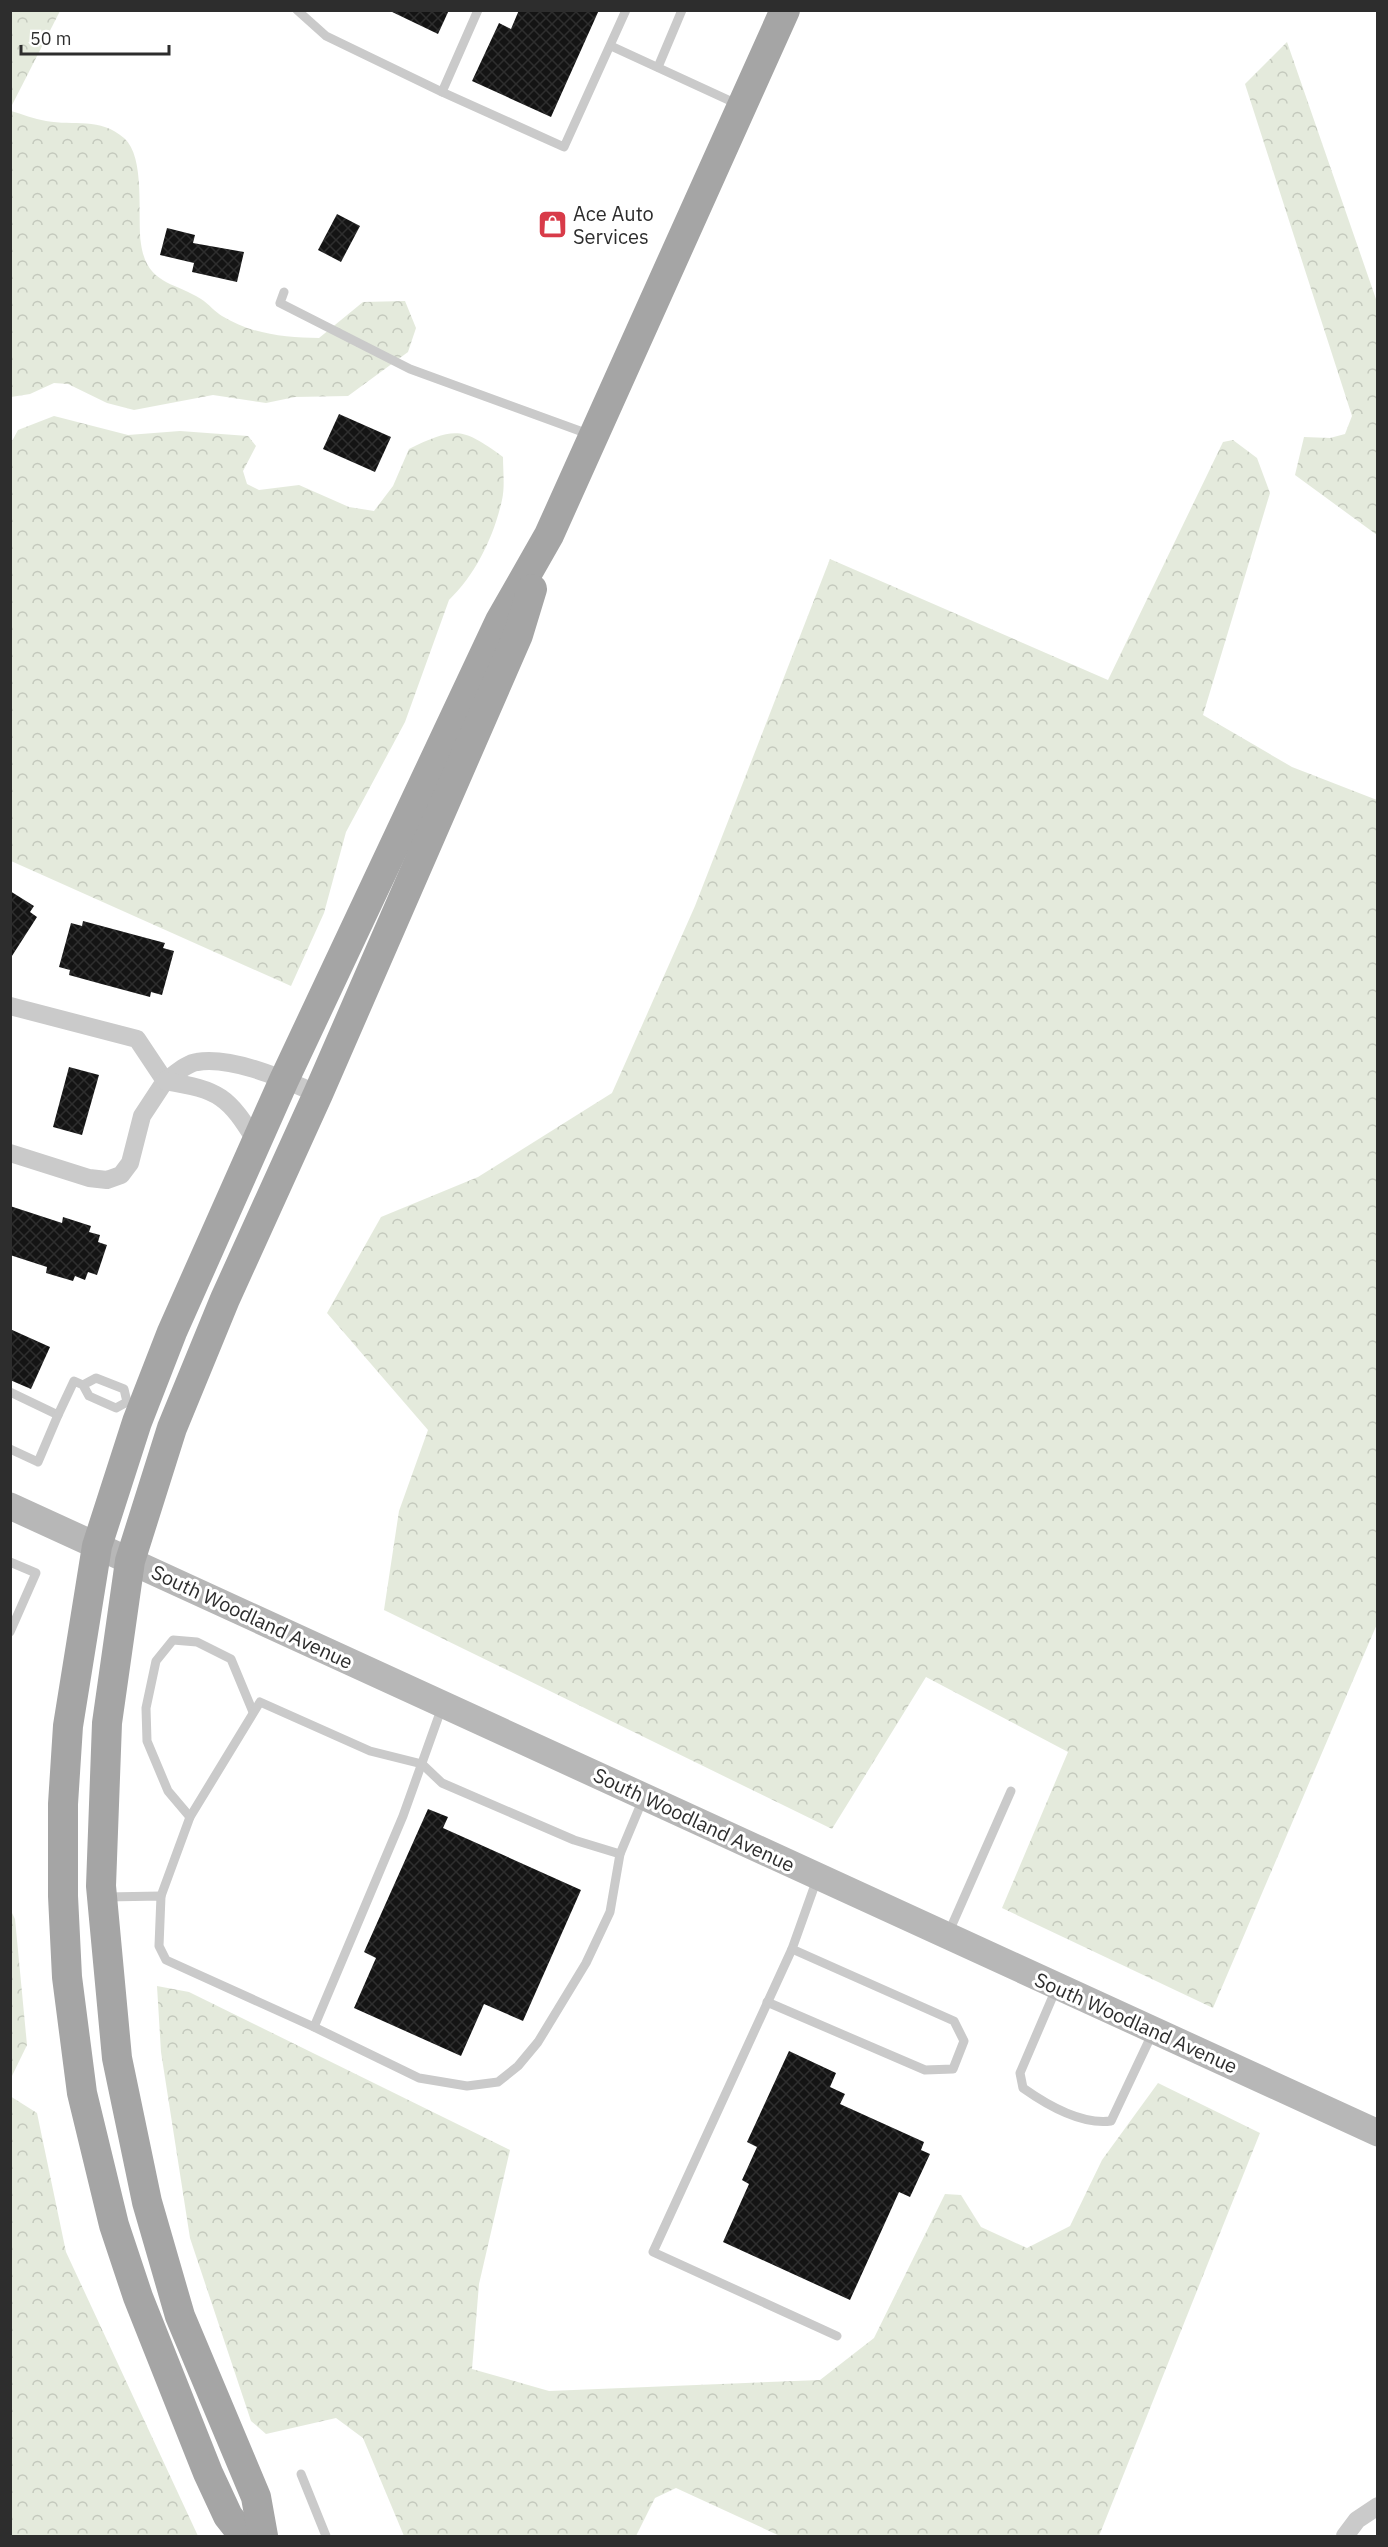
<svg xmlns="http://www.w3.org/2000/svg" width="1388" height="2547" font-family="'IBM Plex Sans',sans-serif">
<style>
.forest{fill:url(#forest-crowns)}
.building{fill:url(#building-cross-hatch)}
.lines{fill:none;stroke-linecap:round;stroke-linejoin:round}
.lane{stroke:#cacaca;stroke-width:9}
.street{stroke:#cacaca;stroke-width:18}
.secondary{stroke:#b7b7b7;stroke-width:27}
.primary{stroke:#a5a5a5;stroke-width:30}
.labels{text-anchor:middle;stroke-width:6;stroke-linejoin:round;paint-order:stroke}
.poi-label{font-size:20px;fill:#2d2d2d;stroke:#fff;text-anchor:start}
.street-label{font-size:20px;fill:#2d2d2d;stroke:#fff}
</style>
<defs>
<pattern id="forest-crowns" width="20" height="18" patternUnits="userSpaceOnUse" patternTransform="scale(1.5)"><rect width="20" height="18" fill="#e4eadc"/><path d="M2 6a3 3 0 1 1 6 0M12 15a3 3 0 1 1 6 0" fill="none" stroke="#c4c9bd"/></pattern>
<pattern id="building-cross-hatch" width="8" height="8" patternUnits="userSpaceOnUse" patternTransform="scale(1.5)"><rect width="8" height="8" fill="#141414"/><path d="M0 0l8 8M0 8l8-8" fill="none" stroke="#2e2e2e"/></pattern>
</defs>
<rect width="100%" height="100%" fill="#fff"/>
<g class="forest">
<polygon points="11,10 60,11 11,107 10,11"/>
<polygon points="1287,42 1377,302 1377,535 1295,475 1304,437 1330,438 1345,434 1352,416 1245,84"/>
<path d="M11 111C22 114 34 119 46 121 74 126 100 117 124 138 146 157 137 217 141 244 147 285 175 282 201 299 209 304 215 312 222 316 251 334 286 338 319 338L363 302 405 301 416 328 408 352 348 396 295 397 266 403 213 395 134 410 107 403 68 384 54 383 30 394 11 397Z"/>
<path d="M54 416 128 435 180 431 248 436 256 446 243 471 247 484 259 490 299 485 349 507 374 511 393 486 409 449C456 426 463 428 503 457 503 471 505 487 502 500 494 536 476 574 449 600L405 722 346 832 324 913 291 986 11 861V443L18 430Z"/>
<polygon points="1233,440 1257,458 1270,493 1203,715 1292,767 1377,800 1377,1624 1213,2008 1002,1908 1068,1752 926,1677 832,1829 384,1610 399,1511 428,1430 327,1313 381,1217 478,1177 612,1093 695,906 830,559 1108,680 1223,442"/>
<polygon points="11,1911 15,1919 27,2045 11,2078"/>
<polygon points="157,1986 189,1992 510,2150 479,2284 472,2369 549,2391 820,2380 874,2338 945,2194 961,2195 981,2227 1027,2248 1070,2226 1102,2160 1158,2083 1260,2133 1099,2536 780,2536 676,2488 655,2498 636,2536 404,2536 363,2438 336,2418 266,2434 251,2421 190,2238 161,2052"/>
<polygon points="10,2096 37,2113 66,2252 198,2536 11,2536"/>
</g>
<g class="building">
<polygon points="388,10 449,10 438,34"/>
<polygon points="519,10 599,10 551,117 472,81 499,23 511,29"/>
<polygon points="337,214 360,226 341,262 318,250"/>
<polygon points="167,228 195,235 193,243 244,252 237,282 192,272 194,263 160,255"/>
<polygon points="339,414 391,437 375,472 323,449"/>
<polygon points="10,891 34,906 30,912 37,917 10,959"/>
<polygon points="83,921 165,943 163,948 174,951 162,995 151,992 150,997 98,983 69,975 70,970 59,967 71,923 82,926"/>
<polygon points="69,1067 99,1075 82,1135 53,1127"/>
<polygon points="10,1206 62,1223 63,1217 91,1226 89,1232 100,1235 98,1242 107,1245 97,1275 88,1272 85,1280 75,1276 73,1281 46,1273 47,1267 10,1255"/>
<polygon points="10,1329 50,1347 31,1389 10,1380"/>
<polygon points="428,1809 448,1817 443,1828 581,1890 523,2021 484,2004 461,2056 354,2008 376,1958 364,1952"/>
<polygon points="789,2051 836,2073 830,2087 845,2094 840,2104 924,2142 921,2150 930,2154 910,2197 899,2192 850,2300 723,2242 749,2184 742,2180 757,2147 747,2142"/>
</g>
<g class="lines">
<g class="lane">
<polyline points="297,10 326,36 442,92"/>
<polyline points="478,10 442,92 564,147 626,10"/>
<polyline points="611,46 737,104"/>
<polyline points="658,67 682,10"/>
<polyline points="284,292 280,303 410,369 591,435"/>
<polyline points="10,1392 58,1415 38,1462 10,1449"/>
<polyline points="58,1415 74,1381 83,1385 89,1396 116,1408 127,1402 124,1389 96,1378 83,1385"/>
<polyline points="10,1562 36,1573 10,1632"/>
<polyline points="190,1817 168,1791 147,1741 146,1708 156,1661 173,1640 197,1642 231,1659 253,1712"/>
<polyline points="817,1879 792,1949 653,2252 837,2336"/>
<polyline points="161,1896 190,1817 260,1702 370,1751 422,1764 442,1783 574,1840 620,1854"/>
<polyline points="106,1897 161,1896 159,1946 166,1960 314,2027 403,1816 442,1707"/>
<polyline points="948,1934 1011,1791"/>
<path d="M1056 1989 1020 2073 1023 2088C1047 2105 1081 2125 1111 2121L1153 2032"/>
<polyline points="767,2002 925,2070 953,2069 964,2041 954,2021 792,1949"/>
<polyline points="314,2027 419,2078 467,2086 498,2082 518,2066 538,2042 586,1963 610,1912 620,1854 643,1799"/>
<polyline points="301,2474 326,2536"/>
</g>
<g class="street">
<polyline points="10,1006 137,1039 165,1081 142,1116 130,1163 121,1175 107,1180 89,1178 10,1153"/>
<path d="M165 1081C174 1075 187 1063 197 1062 233 1056 285 1080 318 1094"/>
<path d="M165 1081C220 1090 228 1096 257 1143"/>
<polyline points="1345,2536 1357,2520 1378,2506"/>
</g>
<polyline class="secondary" points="10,1506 1378,2133"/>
<g class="primary">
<polyline points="244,2536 228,2516 208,2473 138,2297 114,2225 82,2093 67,1977 63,1896 63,1804 68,1726 97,1546 137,1422 172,1332 284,1080 500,621 549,535 785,10"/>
<polyline points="263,2536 256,2497 180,2316 147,2202 117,2058 101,1886 107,1723 130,1561 172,1428 225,1299 318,1094 518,635 532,589"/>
</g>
</g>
<defs>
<symbol id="shop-square" viewBox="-11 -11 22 22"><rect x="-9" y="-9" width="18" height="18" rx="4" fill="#d83b49" stroke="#fff"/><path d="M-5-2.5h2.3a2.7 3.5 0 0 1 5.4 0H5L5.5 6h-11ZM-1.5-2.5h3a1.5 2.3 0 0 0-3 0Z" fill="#fff"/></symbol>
</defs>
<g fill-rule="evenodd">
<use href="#shop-square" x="536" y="208" width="33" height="33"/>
</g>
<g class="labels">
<g class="poi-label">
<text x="573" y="221">Ace Auto<tspan x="573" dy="23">Services</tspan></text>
</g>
<g class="street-label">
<text transform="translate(252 1617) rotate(25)" y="7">South Woodland Avenue</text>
<text transform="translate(694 1820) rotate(25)" y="7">South Woodland Avenue</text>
<text transform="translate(1136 2023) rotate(24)" y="7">South Woodland Avenue</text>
</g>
</g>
<rect width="1388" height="2547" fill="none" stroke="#2d2d2d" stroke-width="24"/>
<path d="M21 45v9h148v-9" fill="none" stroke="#2d2d2d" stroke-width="3"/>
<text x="30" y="45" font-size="18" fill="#2d2d2d" stroke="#ffffff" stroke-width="4.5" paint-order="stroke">50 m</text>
</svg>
